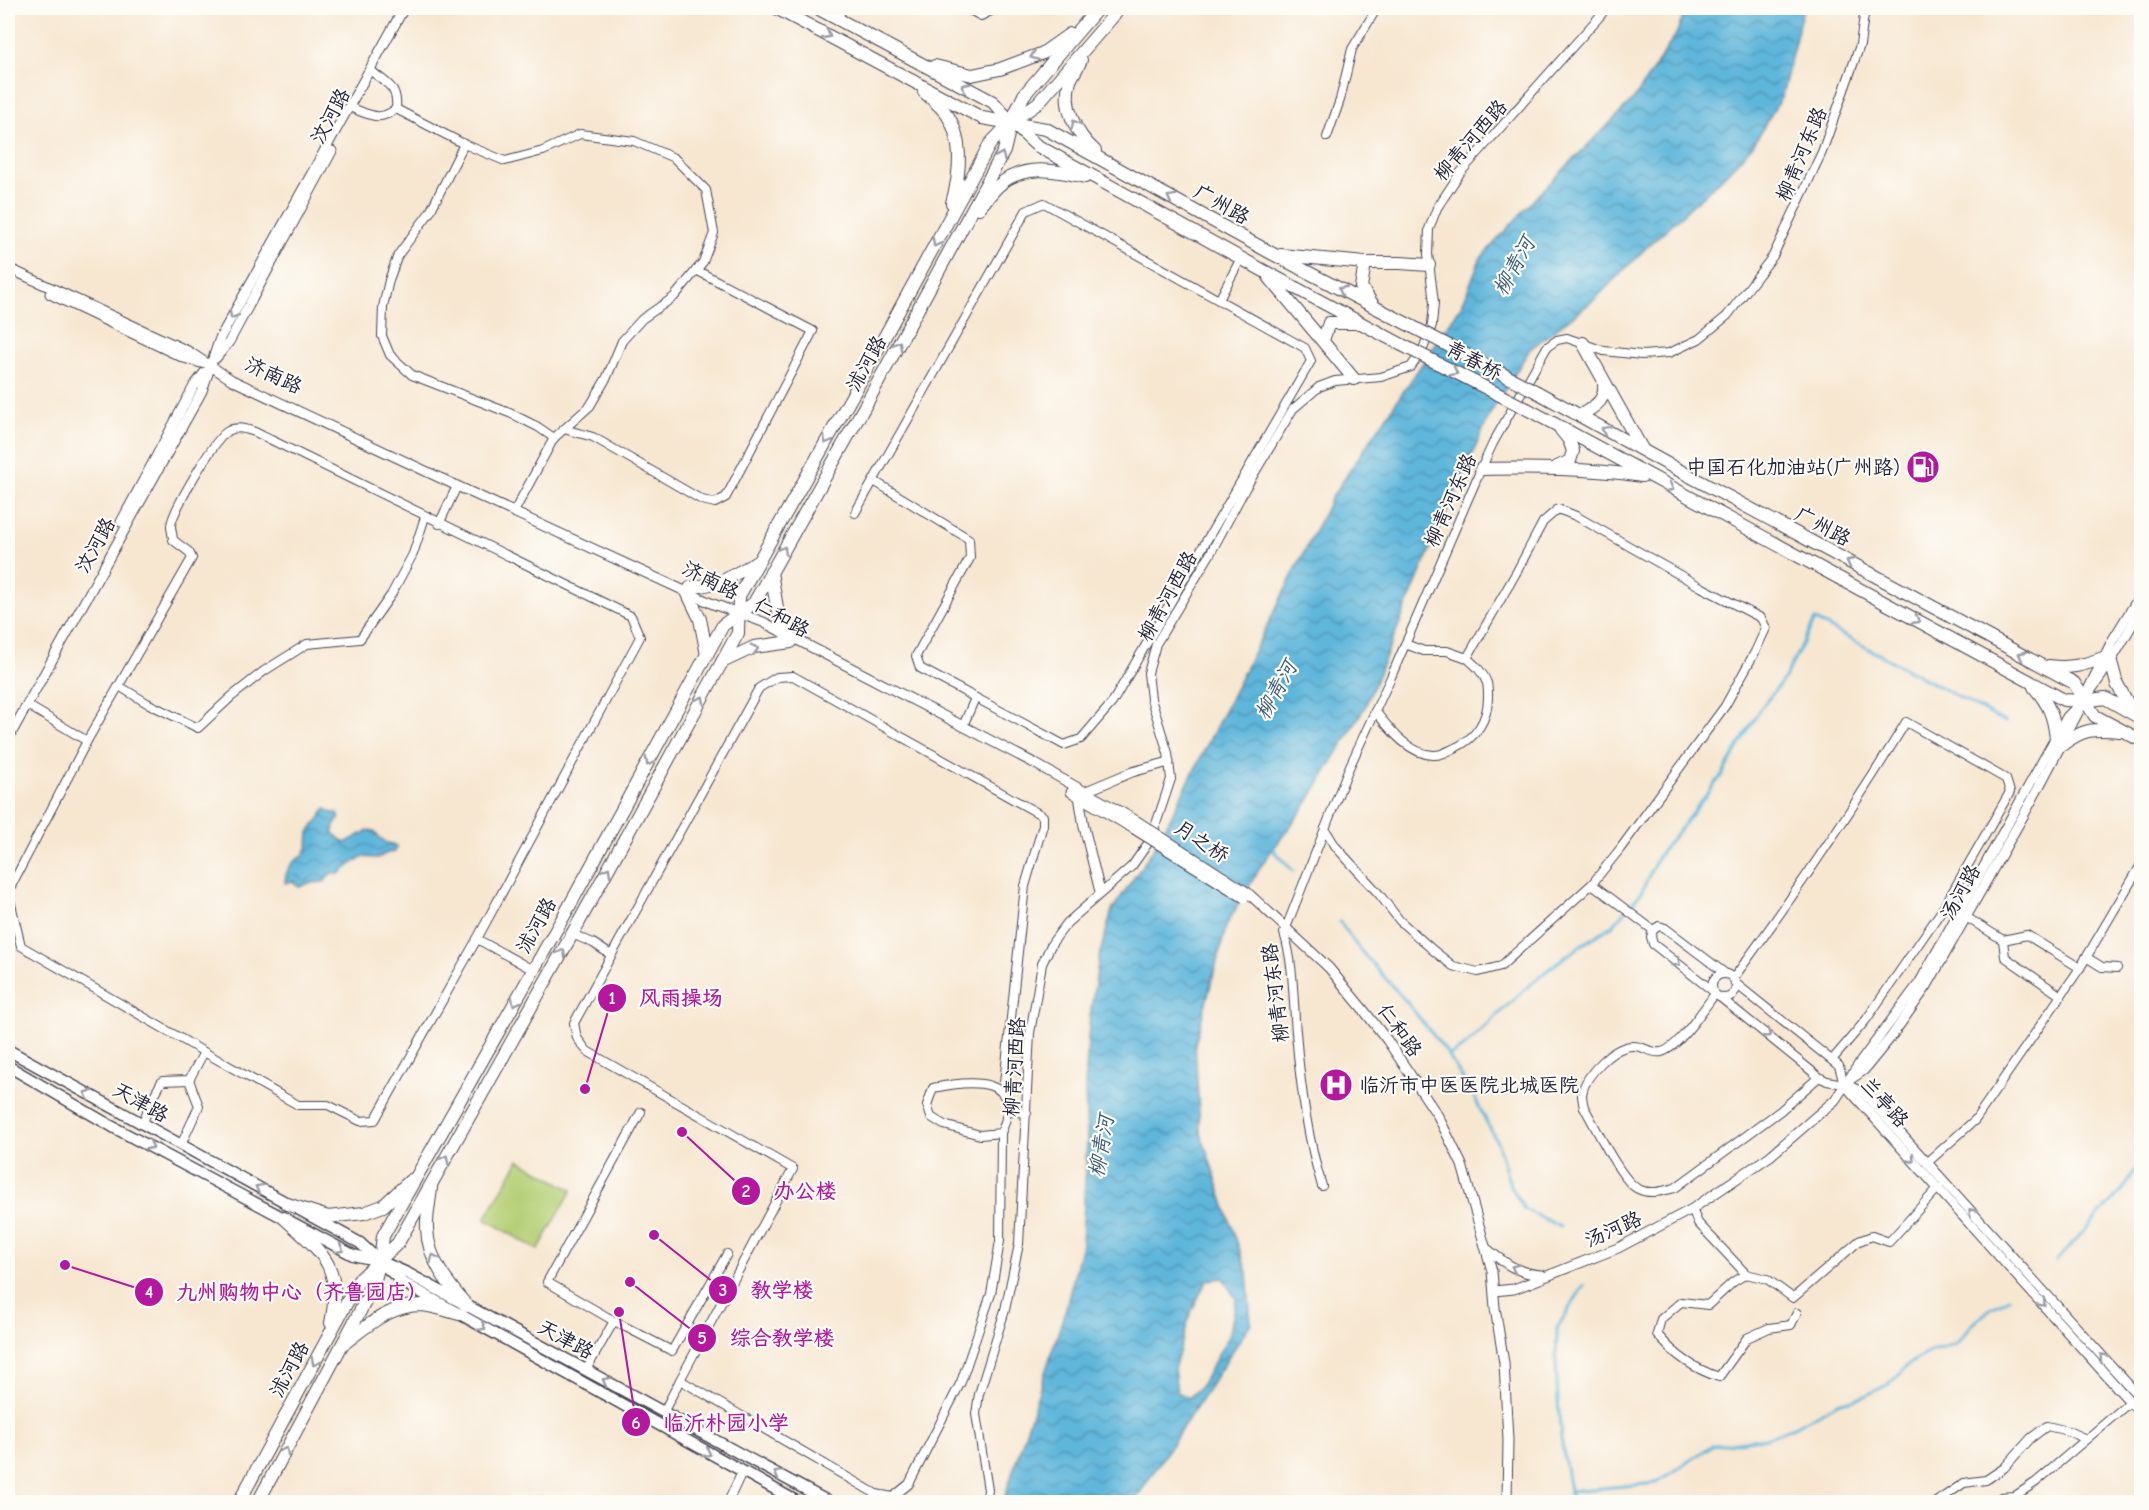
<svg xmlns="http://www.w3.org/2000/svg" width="2149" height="1510" font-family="'Comic Neue','LXGW WenKai TC',sans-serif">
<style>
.pitch{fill:#b4cf75;stroke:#6b7858;stroke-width:1.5}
.water{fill:url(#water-waves);stroke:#406c8b;stroke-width:1.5;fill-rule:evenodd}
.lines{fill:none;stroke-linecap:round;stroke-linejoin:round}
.stream{stroke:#5eb6db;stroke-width:3}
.minor-casing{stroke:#424052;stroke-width:10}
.tertiary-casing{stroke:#424052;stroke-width:11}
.secondary-casing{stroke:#424052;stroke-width:13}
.primary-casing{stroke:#424052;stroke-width:14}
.minor{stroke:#fff;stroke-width:8}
.tertiary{stroke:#fff;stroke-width:9}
.secondary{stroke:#fff;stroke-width:10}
.primary{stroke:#fff;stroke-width:12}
.tertiary-bridge-casing{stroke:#424052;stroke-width:11;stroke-linecap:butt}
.primary-bridge-casing{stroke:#424052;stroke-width:14;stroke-linecap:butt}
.tertiary-bridge{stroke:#fff;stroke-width:9}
.primary-bridge{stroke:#fff;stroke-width:12}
.oneway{stroke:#9c9ca7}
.labels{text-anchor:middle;stroke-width:4.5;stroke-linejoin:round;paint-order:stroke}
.street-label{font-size:20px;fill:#22223b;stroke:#fdfcf7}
.poi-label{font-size:20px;fill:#22223b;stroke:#fdfcf7;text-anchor:end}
.water-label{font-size:21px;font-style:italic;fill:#3a5d7b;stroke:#fdfcf7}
.leader{fill:none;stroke:#b5179e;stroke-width:2}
.callout-dot{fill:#b5179e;stroke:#fdfcf7;stroke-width:2}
.mark-label{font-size:18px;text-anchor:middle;font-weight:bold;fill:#fff}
.callout-label{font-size:21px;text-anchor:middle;font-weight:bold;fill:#b5179e;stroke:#fdfcf7;stroke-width:4.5;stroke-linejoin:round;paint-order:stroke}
</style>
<defs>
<pattern id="water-waves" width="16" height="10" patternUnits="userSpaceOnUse" patternTransform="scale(1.5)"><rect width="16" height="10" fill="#5eb6db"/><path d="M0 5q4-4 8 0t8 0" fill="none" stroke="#4d94b3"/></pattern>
</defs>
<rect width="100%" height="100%" fill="#fdfcf7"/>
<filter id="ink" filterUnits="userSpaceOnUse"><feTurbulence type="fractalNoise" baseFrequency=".0167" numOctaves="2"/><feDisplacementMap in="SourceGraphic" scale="12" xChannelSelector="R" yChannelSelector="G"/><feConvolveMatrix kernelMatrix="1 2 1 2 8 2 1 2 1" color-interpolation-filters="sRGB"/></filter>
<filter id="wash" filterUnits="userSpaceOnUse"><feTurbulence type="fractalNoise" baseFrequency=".008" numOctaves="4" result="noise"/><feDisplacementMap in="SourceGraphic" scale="24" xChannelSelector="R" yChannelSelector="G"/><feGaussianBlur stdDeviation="1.35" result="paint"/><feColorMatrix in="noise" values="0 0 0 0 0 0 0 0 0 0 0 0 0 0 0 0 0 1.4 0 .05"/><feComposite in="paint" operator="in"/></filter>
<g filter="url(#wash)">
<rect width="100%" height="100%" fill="#f7e7d1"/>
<polygon class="pitch" points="519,1160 572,1190 538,1250 485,1219"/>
<g class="water">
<path d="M1686 8H1803L1782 96 1753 145 1722 178 1646 248 1594 300 1530 349 1491 412 1424 564 1365 707 1306 805 1262 864 1227 924 1195 1044 1200 1131 1247 1272 1251 1323 1134 1502H1003L1066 1308 1082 1244 1087 1140 1085 1087 1089 1023 1099 957 1112 910 1157 844 1332 497 1462 305 1480 259 1538 195 1634 99 1677 33ZM1223 1278 1236 1299 1230 1333 1202 1384 1189 1398 1177 1392 1174 1369 1191 1312 1207 1280Z"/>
<path d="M326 809 332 813H338L340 818 334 825 333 833 345 843 369 830 374 831C380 839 387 846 397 846L395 852 387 853 378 858 361 857 339 874 331 873 324 882 309 883 299 887 293 881 285 883C285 871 292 860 303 856L308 846 309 832C316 825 319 817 326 809Z"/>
</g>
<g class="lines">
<g class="stream">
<polyline points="1272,848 1293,871"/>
<polyline points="1340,922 1359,949 1405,1000 1445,1050 1475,1099 1498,1144 1510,1185 1524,1209 1560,1227"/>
<polyline points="1448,1056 1465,1046 1526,988 1550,968 1583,944 1612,926 1641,893 1657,858 1722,775 1761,708 1784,679 1815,620 2005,722"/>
<polyline points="2056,1261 2122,1190 2142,1160"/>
<polyline points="1570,1491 1657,1483 1711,1446 1766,1438 1794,1427 1840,1402 1863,1397 1889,1384 1910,1363 1932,1351 1956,1344 1971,1326 1990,1309 2009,1298"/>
<polyline points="1570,1502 1570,1491 1561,1438 1558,1400 1556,1361 1557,1328 1584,1285"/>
</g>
</g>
</g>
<g filter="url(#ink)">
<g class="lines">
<defs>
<g id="minor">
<polyline points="966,8 981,16 997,8"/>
<polyline points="838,19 842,8"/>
<path d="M354 109C373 116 379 121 396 109 398 88 389 85 374 73"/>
<polyline points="396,109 464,144 505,161 543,151 580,134 634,141 674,158 706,190 714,233 703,262 674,297 642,319 622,341 607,377 590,406 554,438 516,508"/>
<polyline points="1327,137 1340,100 1352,49 1377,8"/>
<polyline points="464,144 430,212 398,255 389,280 383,307 382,336 390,355 412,375 512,414 538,427 554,438"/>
<polyline points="1219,300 1241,258"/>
<polyline points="564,429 593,437 702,500 715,503 726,497 813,331 696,270"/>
<polyline points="855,513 1026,211 1044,203 1305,348 1311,361 1112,703 1081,739 1064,745 920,668 916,656 970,558 969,539 874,481"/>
<polyline points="439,524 457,486"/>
<polyline points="119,686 147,703 198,728 231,697 264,671 307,644 360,639 391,595 413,554 425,517"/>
<polyline points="27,705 87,741 8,892 21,946 204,1052 189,1080 162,1081 149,1105 143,1124"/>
<path d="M1375 711C1389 728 1408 754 1433 755 1441 756 1448 751 1455 748 1476 738 1488 720 1488 697 1488 692 1488 687 1487 683 1483 672 1475 665 1467 658"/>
<polyline points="963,726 975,698"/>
<path d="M87 741 192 558 189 552 173 540C173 536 171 530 171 526 171 513 216 436 228 431 237 426 246 429 255 432L631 616 640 637 477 939 375 1120 360 1121 328 1105H298L204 1052"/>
<polyline points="1325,829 1336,847 1379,894 1400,921 1434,951 1453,966 1478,972 1501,966 1592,884 1620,849 1725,706 1755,652 1766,628 1761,618 1701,587 1576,516 1558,509 1543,522 1516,573 1467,658 1447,651 1424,651 1405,644"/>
<polyline points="1592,884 1653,930"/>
<polyline points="1966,917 2003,940"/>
<polyline points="1653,930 1651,937 1653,944 1713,991"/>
<polyline points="1653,930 1659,926 1665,928 1726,974"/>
<polyline points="572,934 593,943 611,955"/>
<polyline points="477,939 533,970"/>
<polyline points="2086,957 2102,967 2117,968"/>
<circle cx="1724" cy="986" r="12"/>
<path d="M1733 979C1795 894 1852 811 1906 722L2006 779 2010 792 1942 910 1866 1020 1832 1060"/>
<path d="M1715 994C1704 1008 1678 1049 1661 1052 1652 1054 1643 1046 1634 1046 1614 1045 1585 1075 1582 1094 1582 1098 1583 1103 1584 1107 1595 1126 1621 1181 1638 1189 1650 1195 1663 1191 1675 1188L1780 1111 1819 1077"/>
<polyline points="2061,996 2005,957 2003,940 2027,935 2080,968"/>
<polyline points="1721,998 1819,1077 1827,1081 1844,1084 1839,1066 1735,983"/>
<polyline points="1007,1111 1027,1113"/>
<polyline points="641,1112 547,1282 614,1321 672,1351 727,1254"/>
<polyline points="181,1145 199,1106 189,1080"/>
<polyline points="1928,1162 1975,1120 2080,968 2142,863"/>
<path d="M1322 1186C1307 1137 1300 1083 1296 1032 1293 999 1294 964 1284 933L1348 770 1391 677 1481 469 1493 443 1547 347 1557 340 1567 338 1604 351 1642 355 1669 353 1699 339 1727 316 1773 256 1822 152 1860 45 1865 8"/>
<polyline points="1692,1209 1698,1223 1746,1274 1767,1279 1793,1298 1859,1241 1872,1236 1889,1242 1938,1188"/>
<path d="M1746 1274 1733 1282 1708 1305 1681 1302 1661 1319 1657 1334C1674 1355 1694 1369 1719 1377L1747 1338 1769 1328 1791 1325 1797 1313"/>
<polyline points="586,1370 614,1321"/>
<polyline points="680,1380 793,1169 587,1051 577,1038 574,1023 759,688 777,677 793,676 1043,816 1043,825 1025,886 1003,1093"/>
<path d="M664 1411 680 1380 876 1494 893 1497 909 1484 961 1382 991 1294 1000 1241 1001 1133C1026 1075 970 1080 933 1088L927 1105 931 1117 944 1125 980 1135 1001 1133"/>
<polyline points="728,1502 742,1472"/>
<polyline points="986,1502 988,1490 976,1414 979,1394 1005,1310 1019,1244 1030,1033 1042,964 1052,943 1067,923 1132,866 1151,839 1171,779 1168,753 1151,699 1148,673 1156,644 1209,556 1245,489 1293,409 1319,387 1335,381 1381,377 1411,367 1423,349 1432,325 1434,303 1428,254 1429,229 1437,208 1460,173 1600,16 1606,8"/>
<polyline points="1936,1502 1964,1483 1986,1480 2004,1468 2031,1438 2047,1426 2068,1431 2086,1439"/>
<polyline points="1994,1502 2001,1497 2015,1496 2036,1482 2130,1402"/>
</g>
<g id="tertiary">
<polyline points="1866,10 1867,8"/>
<polyline points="8,268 188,351 232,380 470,492 713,604 763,622 1032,762 1137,821"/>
<polyline points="50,294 184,358 201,363"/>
<polyline points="216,358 229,342 332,151"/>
<polyline points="121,522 194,386 205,372"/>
<polyline points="2087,692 2112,641 2142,592"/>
<polyline points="8,739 202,391 220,338 404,8"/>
<polyline points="1071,792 1134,829"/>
<polyline points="1084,792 1132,772 1169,762"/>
<polyline points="1079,796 1084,827 1100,892"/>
<polyline points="1247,892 1329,968 1362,1008 1387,1040 1438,1116 1462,1165 1492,1271 1495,1308 1504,1363 1508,1440 1507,1502"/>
<polyline points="1851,1079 1864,1070 1891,1037 1927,986 2031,802 2081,707"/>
<polyline points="1844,1084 2142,1415"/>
<polyline points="1847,1085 1864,1093 2142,1400"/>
<path d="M1487 1249C1504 1263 1519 1274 1542 1275"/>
<path d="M1494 1291 1514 1289 1618 1248 1692 1209 1770 1156 1835 1100 1859 1064 1920 982 2067 717C2101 684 2118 648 2142 608"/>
</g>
<g id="secondary">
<polyline points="8,1050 360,1243 402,1282 798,1502"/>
<polyline points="8,1066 113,1127 353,1255 380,1261 407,1273 829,1502"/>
</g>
<g id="primary">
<polyline points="776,8 982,118 1046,129 1273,254 1413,327"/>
<polyline points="817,8 993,102 1011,122 1036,145 1264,271 1402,345"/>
<path d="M1081 60C1078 67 1073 74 1070 81 1062 107 1076 134 1095 151"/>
<polyline points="935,66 972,75 1000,69 1043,53 1070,34"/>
<path d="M924 92C932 99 942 107 948 116 964 142 960 175 952 203"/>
<path d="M979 208C985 201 991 193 998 186 1023 163 1055 170 1085 177"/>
<polyline points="1281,255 1365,263 1400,263 1429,265"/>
<polyline points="1365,263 1361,287 1373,305"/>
<polyline points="1269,277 1354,379"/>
<polyline points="1323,340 1329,323 1358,323"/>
<polyline points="1583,343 1642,449"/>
<polyline points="1537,392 1660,460 2074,683 2095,716 2142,741"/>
<polyline points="1527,409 2064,700 2084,701 2105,698 2142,719"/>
<path d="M1580 416C1594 406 1606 402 1604 383"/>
<polyline points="1557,467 1570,461 1573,451 1569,440 1561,430"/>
<path d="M1481 469C1536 468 1587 468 1642 476"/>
<polyline points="771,572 777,608 790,637"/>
<polyline points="690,588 721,582 757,562"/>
<polyline points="687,592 700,619 707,655"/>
<polyline points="722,662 754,647 791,642"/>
<polyline points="2111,662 2117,684 2133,713"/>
<path d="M2049 666C2070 669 2084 665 2103 658"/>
<path d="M2034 687C2049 704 2054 717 2056 739"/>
<path d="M2062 745C2084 728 2094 729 2120 731"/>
<path d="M431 1187C430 1201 426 1216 427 1229 428 1260 448 1284 467 1306"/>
<polyline points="287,1204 328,1217 364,1213 383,1206 411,1180"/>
<path d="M284 1218C323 1253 343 1266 331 1323"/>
<path d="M346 1342C369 1324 391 1305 422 1305 434 1306 448 1311 459 1314"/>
<polyline points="239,1502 359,1280 398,1243 579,922 738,633 739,596 856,389 990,144 1011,122 1038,103 1120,8"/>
<polyline points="258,1502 373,1287 380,1261 383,1236 565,914 723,625 754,603 870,397 1004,151 1011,122 1024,95 1098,8"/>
</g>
</defs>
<use href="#minor" class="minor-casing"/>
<use href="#tertiary" class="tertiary-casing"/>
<use href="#secondary" class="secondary-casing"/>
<use href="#primary" class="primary-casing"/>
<use href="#minor" class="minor"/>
<use href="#tertiary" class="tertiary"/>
<use href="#secondary" class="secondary"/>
<use href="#primary" class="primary"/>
<defs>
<g id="tertiary-bridge">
<polyline points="1137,821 1247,892"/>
<polyline points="1134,829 1244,898"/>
</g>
<g id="primary-bridge">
<polyline points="1413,327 1537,392"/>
<polyline points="1402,345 1527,409"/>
</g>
</defs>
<use href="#tertiary-bridge" class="tertiary-bridge-casing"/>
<use href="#primary-bridge" class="primary-bridge-casing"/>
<use href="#tertiary-bridge" class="tertiary-bridge"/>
<use href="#primary-bridge" class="primary-bridge"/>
</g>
<defs><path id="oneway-chevron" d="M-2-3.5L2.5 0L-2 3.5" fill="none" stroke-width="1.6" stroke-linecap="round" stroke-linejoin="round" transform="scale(1.5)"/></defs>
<g class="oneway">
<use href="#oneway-chevron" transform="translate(827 35) rotate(28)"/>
<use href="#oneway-chevron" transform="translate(1034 56) rotate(159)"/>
<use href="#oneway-chevron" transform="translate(965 87) rotate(-152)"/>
<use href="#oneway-chevron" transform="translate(1075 124) rotate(-118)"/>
<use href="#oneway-chevron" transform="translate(1001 156) rotate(-66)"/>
<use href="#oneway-chevron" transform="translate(1171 198) rotate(-151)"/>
<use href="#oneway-chevron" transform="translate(936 243) rotate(119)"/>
<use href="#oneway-chevron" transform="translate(1342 290) rotate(-152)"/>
<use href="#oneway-chevron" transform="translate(233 315) rotate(119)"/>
<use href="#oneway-chevron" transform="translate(898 345) rotate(-61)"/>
<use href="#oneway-chevron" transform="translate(1454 372) rotate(28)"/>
<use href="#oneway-chevron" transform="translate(1605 430) rotate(-151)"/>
<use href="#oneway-chevron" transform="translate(827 440) rotate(120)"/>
<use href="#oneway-chevron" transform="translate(1670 488) rotate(28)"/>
<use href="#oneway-chevron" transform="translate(783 550) rotate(-60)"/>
<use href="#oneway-chevron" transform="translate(1850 562) rotate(-152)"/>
<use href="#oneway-chevron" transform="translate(1916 620) rotate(28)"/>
<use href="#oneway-chevron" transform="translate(755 649) rotate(-15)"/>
<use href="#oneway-chevron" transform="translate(2022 655) rotate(-152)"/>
<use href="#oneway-chevron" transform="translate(701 700) rotate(-61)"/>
<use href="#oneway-chevron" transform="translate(649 762) rotate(119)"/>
<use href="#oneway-chevron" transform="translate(607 871) rotate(-61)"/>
<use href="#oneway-chevron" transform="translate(562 953) rotate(-61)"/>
<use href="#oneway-chevron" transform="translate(1677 963) rotate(38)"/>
<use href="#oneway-chevron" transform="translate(515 1002) rotate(119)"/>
<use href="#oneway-chevron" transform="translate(1767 1034) rotate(39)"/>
<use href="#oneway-chevron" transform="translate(88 1094) rotate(-152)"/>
<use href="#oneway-chevron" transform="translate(150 1146) rotate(28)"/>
<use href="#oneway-chevron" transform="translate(445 1159) rotate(-61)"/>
<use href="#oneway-chevron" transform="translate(1911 1159) rotate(48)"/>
<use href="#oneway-chevron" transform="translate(259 1188) rotate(-151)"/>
<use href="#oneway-chevron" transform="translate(1972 1212) rotate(-132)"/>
<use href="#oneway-chevron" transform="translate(340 1249) rotate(28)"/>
<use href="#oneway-chevron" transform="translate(434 1258) rotate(-116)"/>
<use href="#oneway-chevron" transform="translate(1515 1268) rotate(-156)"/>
<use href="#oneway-chevron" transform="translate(2042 1303) rotate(48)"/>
<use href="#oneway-chevron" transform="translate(482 1327) rotate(30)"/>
<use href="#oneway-chevron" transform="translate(2103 1357) rotate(-132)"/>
<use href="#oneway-chevron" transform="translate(315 1362) rotate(118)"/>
<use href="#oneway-chevron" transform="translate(606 1381) rotate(-152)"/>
<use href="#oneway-chevron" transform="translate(285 1451) rotate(-62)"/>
<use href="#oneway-chevron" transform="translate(707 1453) rotate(29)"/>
<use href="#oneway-chevron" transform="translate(778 1474) rotate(-151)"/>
</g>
</g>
<defs>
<symbol id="fuel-disc" viewBox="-11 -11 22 22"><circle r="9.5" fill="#b5179e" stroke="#fdfcf7"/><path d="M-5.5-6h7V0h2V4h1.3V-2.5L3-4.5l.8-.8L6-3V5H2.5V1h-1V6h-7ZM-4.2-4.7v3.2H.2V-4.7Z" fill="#fff"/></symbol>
<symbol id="hospital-disc" viewBox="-11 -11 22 22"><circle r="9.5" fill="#b5179e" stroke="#fdfcf7"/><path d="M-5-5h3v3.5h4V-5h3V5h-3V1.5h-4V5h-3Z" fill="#fff"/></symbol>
</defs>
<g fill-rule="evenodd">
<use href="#fuel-disc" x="1904" y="448" width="38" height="38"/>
<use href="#hospital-disc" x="1317" y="1066" width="38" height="38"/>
</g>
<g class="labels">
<g class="street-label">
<text transform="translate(330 116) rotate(-62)" y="7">汶河路</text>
<text transform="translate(1470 140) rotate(-49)" y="7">柳青河西路</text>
<text transform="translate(1801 154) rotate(-67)" y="7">柳青河东路</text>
<text transform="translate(1222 204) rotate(29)" y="7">广州路</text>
<text transform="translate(1474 360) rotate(28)" y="7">青春桥</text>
<text transform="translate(866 363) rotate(-61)" y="7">沭河路</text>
<text transform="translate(274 375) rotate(25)" y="7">济南路</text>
<text transform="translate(1450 500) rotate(-66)" y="7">柳青河东路</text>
<text transform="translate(1823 526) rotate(28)" y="7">广州路</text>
<text transform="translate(95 545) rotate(-61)" y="7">汶河路</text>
<text transform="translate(711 580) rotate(27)" y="7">济南路</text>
<text transform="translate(1167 596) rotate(-61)" y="7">柳青河西路</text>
<text transform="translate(782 617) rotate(29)" y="7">仁和路</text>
<text transform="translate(1202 841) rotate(33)" y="7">月之桥</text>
<text transform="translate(1960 892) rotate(-61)" y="7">汤河路</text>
<text transform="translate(536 925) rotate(-61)" y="7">沭河路</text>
<text transform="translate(1275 993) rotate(-97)" y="7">柳青河东路</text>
<text transform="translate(1400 1030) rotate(54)" y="7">仁和路</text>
<text transform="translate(1014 1067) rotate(-86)" y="7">柳青河西路</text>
<text transform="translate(141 1102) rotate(29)" y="7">天津路</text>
<text transform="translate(1885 1102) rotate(48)" y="7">兰亭路</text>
<text transform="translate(1613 1229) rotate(-24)" y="7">汤河路</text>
<text transform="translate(566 1339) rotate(28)" y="7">天津路</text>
<text transform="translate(289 1369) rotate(-62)" y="7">沭河路</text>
</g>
<g class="poi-label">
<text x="1900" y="474">中国石化加油站(广州路)</text>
<text x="1359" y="1092" text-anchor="start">临沂市中医医院北城医院</text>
</g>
<g class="water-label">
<text transform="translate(1514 266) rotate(-61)" y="7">柳青河</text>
<text transform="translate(1276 690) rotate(-61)" y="7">柳青河</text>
<text transform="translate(1101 1146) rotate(-80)" y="7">柳青河</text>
</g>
</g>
<path class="leader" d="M585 1089L612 998M682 1132L746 1191M654 1235L723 1290M65 1265L149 1292M630 1282L702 1338M619 1312L636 1422"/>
<g class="callout-dot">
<circle cx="585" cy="1089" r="6"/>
<circle cx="682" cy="1132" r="6"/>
<circle cx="654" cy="1235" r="6"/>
<circle cx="65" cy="1265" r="6"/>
<circle cx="630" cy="1282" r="6"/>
<circle cx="619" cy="1312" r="6"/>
<circle cx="612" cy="998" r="15"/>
<circle cx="746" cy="1191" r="15"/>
<circle cx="723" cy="1290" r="15"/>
<circle cx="149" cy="1292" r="15"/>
<circle cx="702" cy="1338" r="15"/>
<circle cx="636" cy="1422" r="15"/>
</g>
<g class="mark-label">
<text x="612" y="1004">1</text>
<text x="746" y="1197">2</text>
<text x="723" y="1296">3</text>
<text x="149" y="1298">4</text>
<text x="702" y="1344">5</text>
<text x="636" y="1429">6</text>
</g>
<g class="callout-label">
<text x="681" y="1005">风雨操场</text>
<text x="805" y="1198">办公楼</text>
<text x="782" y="1297">教学楼</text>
<text x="302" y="1299">九州购物中心（齐鲁园店）</text>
<text x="782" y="1345">综合教学楼</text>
<text x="726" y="1430">临沂朴园小学</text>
</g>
<rect width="2149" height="1510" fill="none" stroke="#fdfcf7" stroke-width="30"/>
</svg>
